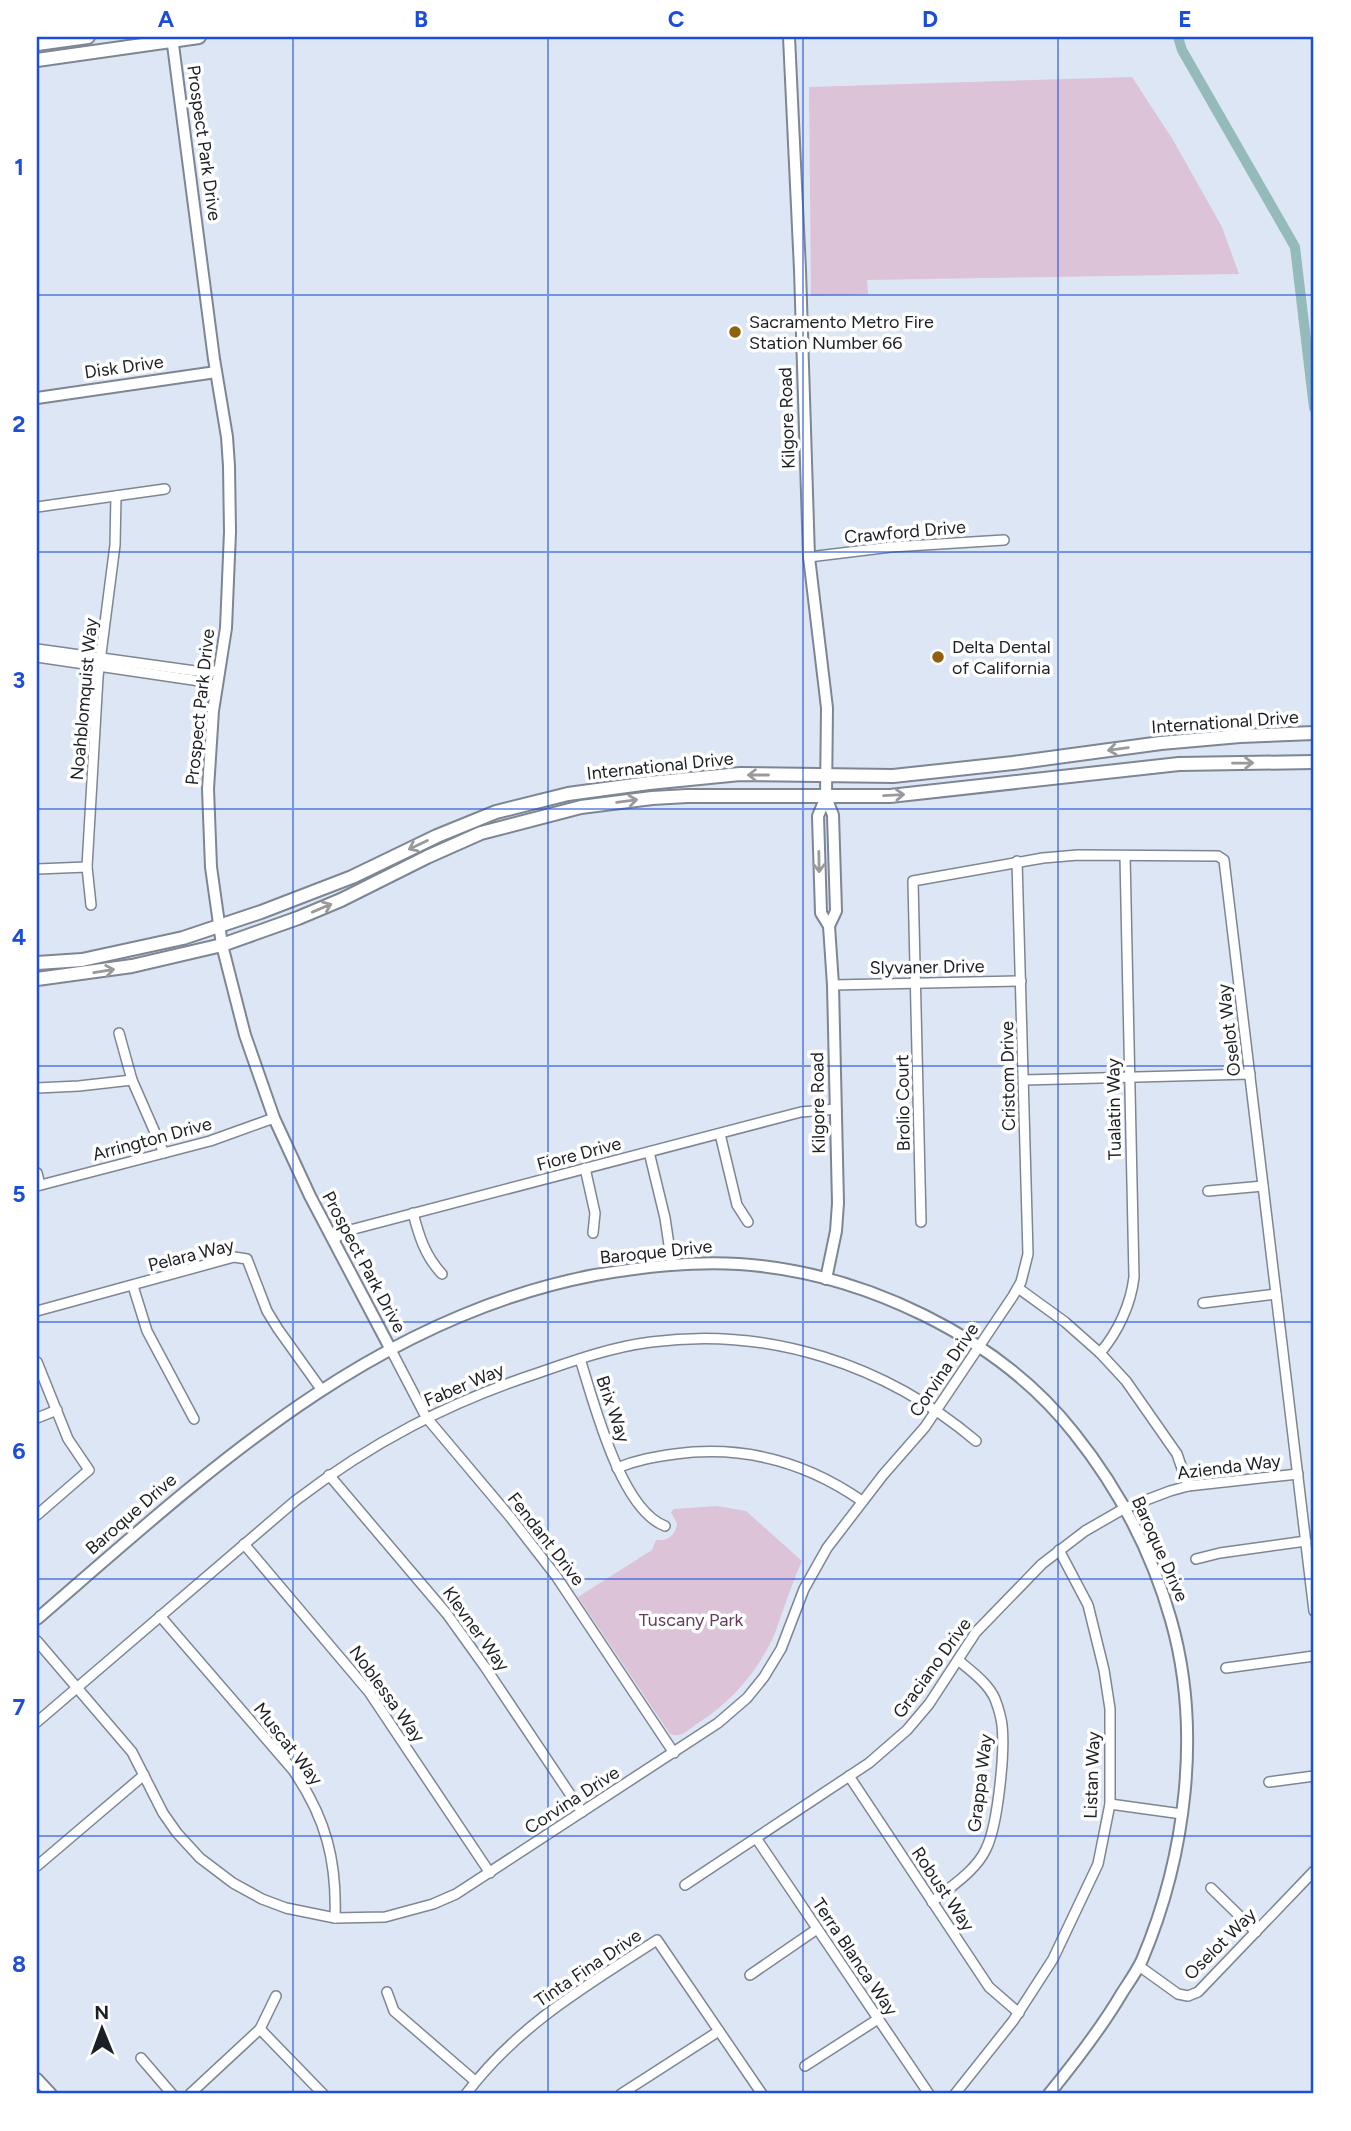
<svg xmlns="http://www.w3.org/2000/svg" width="1351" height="2131" font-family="Figtree,sans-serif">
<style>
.green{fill:#dcc3d8}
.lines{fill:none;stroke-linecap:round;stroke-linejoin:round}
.canal{stroke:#94bbba;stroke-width:10}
.minor-casing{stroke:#7e8694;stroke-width:12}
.tertiary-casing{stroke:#7e8694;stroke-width:14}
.secondary-casing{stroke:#7e8694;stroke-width:16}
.minor{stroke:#fff;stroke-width:9}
.tertiary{stroke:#fff;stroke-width:10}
.secondary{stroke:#fff;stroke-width:12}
.oneway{stroke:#999a9c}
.grid{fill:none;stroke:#1d4ed8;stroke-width:2;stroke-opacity:0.55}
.poi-dot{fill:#90600d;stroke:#fff;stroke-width:2.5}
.labels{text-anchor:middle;stroke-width:7;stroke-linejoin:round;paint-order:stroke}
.street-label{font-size:18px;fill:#1c1f24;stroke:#fff}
.poi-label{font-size:18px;fill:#1c1f24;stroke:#fff;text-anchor:start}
.park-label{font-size:18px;fill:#633d5e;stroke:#fff}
.neatline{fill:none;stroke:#1d4ed8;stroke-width:2.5}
.grid-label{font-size:23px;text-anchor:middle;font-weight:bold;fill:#1d4ed8}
</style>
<rect width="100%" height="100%" fill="#dde6f5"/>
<g class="green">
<polygon points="1132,77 1173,140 1222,227 1239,274 867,280 868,294 811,296 809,87"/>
<path d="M717 1506 746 1511 802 1561C791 1585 784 1609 775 1633 759 1670 732 1702 698 1723 689 1729 681 1739 670 1734L578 1597 652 1550 656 1540C668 1541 675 1536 677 1524L671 1512 674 1509Z"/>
</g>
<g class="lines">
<polyline class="canal" points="1178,37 1182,50 1295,247 1314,408"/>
<defs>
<g id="minor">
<polyline points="37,507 165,489"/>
<polyline points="809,557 891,547 1004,540"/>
<polyline points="37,649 195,671 219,671"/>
<polyline points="37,657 193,680 217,686"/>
<polyline points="37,869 87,867"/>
<polyline points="91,905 87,867 98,677 115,545 116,496"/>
<polyline points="833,985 1021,981"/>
<polyline points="119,1033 132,1080 164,1153"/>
<polyline points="1024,1080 1250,1074"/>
<polyline points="37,1088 79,1086 132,1080"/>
<polyline points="720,1134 737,1205 748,1222"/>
<polyline points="649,1152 665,1218 672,1265"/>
<polyline points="585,1168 595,1213 593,1233"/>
<polyline points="37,1173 40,1185"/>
<polyline points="37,1186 210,1141 274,1118"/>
<polyline points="1208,1191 1263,1186"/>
<path d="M413 1213C419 1236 425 1256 442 1274"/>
<polyline points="921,1222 913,881 1043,858 1078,855 1218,856 1224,860 1314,1611"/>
<polyline points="333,1240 344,1232 354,1229 801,1112 836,1109"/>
<polyline points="133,1286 147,1331 194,1419"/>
<polyline points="1018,1288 1065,1322 1100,1353 1126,1381 1177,1454 1188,1486"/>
<polyline points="1203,1303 1276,1294"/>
<polyline points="37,1311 234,1257 247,1259 267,1311 278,1329 321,1389"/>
<polyline points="390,1348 426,1417 511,1518 556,1576 674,1753"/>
<path d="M1100 1353C1118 1332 1131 1304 1134 1277L1125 856"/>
<path d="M580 1359C594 1402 620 1509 665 1526"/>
<polyline points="37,1362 68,1439 89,1470 37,1515"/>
<polyline points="37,1418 57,1410"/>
<path d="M617 1468C636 1460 654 1457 675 1454 743 1445 806 1462 862 1501"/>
<polyline points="329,1475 447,1614 485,1667 582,1812"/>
<polyline points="244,1544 369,1692 490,1873"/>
<polyline points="1196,1559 1220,1553 1306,1541"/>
<path d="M160 1616 293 1770C326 1818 337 1861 335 1918"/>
<polyline points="37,1641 132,1752 163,1813 177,1833 200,1858 233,1883 262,1899 286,1908 335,1918 385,1917 433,1904 456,1894 718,1723 747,1698 764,1677 781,1649 804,1589 827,1548 883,1475 925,1427 1013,1296 1021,1282 1028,1254 1017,861"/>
<polyline points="1226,1668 1314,1656"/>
<path d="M37 1722 295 1501C371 1443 447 1403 538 1373 575 1360 612 1347 651 1342 769 1326 886 1365 976 1441"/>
<polyline points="849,1776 989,1987 1019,2013"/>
<polyline points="1269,1782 1314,1776"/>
<polyline points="1110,1804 1182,1814"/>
<polyline points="756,1838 929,2094"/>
<polyline points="37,1866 144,1775"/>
<polyline points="685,1885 869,1763 907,1730 929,1704 976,1632 1042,1564 1085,1531 1125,1508 1170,1491 1188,1486 1298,1474"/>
<polyline points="1211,1888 1256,1932"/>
<path d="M932 1902C950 1887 976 1871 986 1849 998 1825 1005 1752 1002 1725 1001 1717 998 1707 995 1699 988 1683 971 1671 958 1660"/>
<polyline points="1139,1966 1178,1994 1188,1996 1198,1992 1314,1871"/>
<polyline points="750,1975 817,1929"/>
<polyline points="387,1992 394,2011 475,2081"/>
<polyline points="260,2029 323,2094"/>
<polyline points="141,2058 172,2094"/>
<polyline points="805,2066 878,2019"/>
<polyline points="190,2094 260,2029 276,1996"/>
<path d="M466 2094C518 2025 586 1986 657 1940L762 2094"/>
<polyline points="621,2094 719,2031"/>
<polyline points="955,2094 1013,2021 1053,1959 1098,1864 1110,1804 1110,1709 1104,1670 1088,1605 1059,1550"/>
</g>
<g id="tertiary">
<polyline points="172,37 214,359 227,437 229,466 230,532 226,628 213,711 208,789 211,867 222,945 245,1035 274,1118 310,1196 390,1348"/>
<polyline points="789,37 800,270 809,557 827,708 826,797 818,816 821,913 829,926 833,985 838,1203 836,1231 826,1279"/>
<polyline points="37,398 216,372"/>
<polyline points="826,797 833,815 836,911 829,926"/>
<path d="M37 1619C205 1474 369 1318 595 1275 643 1267 691 1261 739 1264 861 1272 998 1336 1074 1433 1118 1488 1152 1553 1171 1620 1202 1729 1186 1856 1142 1960 1137 1971 1129 1982 1122 1993 1101 2029 1075 2062 1049 2094"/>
<polyline points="37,2079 51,2094"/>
</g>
<g id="secondary">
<polyline points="37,44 88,37"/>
<polyline points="37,60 199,37"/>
<polyline points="37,963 82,960 183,938 261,912 352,877 437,836 496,812 568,794 649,783 740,774 893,776 1013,763 1161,743 1240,736 1314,733"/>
<polyline points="37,979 132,966 222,945 298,918 341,900 427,857 481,833 581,807 652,798 687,796 890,796 1179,764 1314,762"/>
</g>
</defs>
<use href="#minor" class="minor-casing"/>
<use href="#tertiary" class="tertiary-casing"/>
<use href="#secondary" class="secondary-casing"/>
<use href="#minor" class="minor"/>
<use href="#tertiary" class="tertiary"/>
<use href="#secondary" class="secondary"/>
</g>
<defs><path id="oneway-shaft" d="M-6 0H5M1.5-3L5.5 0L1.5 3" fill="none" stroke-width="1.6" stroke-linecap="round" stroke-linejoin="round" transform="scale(1.75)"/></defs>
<g class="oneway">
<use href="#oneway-shaft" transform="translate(1118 749) rotate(172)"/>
<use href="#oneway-shaft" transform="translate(1243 763) rotate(-1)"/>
<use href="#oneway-shaft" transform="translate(758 775) rotate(-180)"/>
<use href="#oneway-shaft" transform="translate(894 795) rotate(-3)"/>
<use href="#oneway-shaft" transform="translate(627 801) rotate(-7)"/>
<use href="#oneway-shaft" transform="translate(418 845) rotate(154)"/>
<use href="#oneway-shaft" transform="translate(819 862) rotate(89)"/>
<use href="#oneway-shaft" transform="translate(322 908) rotate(-23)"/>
<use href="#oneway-shaft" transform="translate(104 971) rotate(-9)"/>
</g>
<path class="grid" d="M293 37V2094M548 37V2094M803 37V2094M1058 37V2094M37 295H1314M37 552H1314M37 809H1314M37 1066H1314M37 1322H1314M37 1579H1314M37 1836H1314"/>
<g class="poi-dot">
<circle cx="735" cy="332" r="7"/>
<circle cx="938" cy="657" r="7"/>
</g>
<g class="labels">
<g class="street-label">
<text transform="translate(204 143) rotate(82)" y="6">Prospect Park Drive</text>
<text transform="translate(124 367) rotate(-8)" y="6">Disk Drive</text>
<text transform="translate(787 418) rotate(-92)" y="6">Kilgore Road</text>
<text transform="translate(905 532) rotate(-5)" y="6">Crawford Drive</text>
<text transform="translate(84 699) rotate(-85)" y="6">Noahblomquist Way</text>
<text transform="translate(200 707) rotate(-84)" y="6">Prospect Park Drive</text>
<text transform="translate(1225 722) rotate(-4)" y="6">International Drive</text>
<text transform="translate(660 766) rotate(-6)" y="6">International Drive</text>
<text transform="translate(927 967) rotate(-1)" y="6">Slyvaner Drive</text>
<text transform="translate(1229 1030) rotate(-97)" y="6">Oselot Way</text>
<text transform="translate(1008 1076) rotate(-91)" y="6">Cristom Drive</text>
<text transform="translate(818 1103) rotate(-91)" y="6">Kilgore Road</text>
<text transform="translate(903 1103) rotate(-91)" y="6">Brolio Court</text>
<text transform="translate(1114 1109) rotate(-91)" y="6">Tualatin Way</text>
<text transform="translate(152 1139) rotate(-15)" y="6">Arrington Drive</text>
<text transform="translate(579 1154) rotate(-15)" y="6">Fiore Drive</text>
<text transform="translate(656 1252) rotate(-6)" y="6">Baroque Drive</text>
<text transform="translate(191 1255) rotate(-14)" y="6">Pelara Way</text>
<text transform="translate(364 1262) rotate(62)" y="6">Prospect Park Drive</text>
<text transform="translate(944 1370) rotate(-56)" y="6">Corvina Drive</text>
<text transform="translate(464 1385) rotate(-23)" y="6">Faber Way</text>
<text transform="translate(613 1409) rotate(71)" y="6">Brix Way</text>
<text transform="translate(1229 1467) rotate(-7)" y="6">Azienda Way</text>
<text transform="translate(131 1514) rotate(-41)" y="6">Baroque Drive</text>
<text transform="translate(546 1539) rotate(52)" y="6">Fendant Drive</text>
<text transform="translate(1160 1549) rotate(66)" y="6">Baroque Drive</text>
<text transform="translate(476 1629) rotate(54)" y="6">Klevner Way</text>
<text transform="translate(932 1668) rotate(-54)" y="6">Graciano Drive</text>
<text transform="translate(387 1694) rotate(54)" y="6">Noblessa Way</text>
<text transform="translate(288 1744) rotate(52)" y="6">Muscat Way</text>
<text transform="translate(1092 1775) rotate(-88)" y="6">Listan Way</text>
<text transform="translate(980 1783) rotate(-83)" y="6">Grappa Way</text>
<text transform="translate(572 1800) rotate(-33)" y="6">Corvina Drive</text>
<text transform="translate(943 1889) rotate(56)" y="6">Robust Way</text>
<text transform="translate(1220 1944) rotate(-45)" y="6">Oselot Way</text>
<text transform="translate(855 1957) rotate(56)" y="6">Terra Blanca Way</text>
<text transform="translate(588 1968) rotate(-34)" y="6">Tinta Fina Drive</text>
</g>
<g class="poi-label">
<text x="749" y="328">Sacramento Metro Fire<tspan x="749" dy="21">Station Number 66</tspan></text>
<text x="952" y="653">Delta Dental<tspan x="952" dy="21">of California</tspan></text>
</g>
<g class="park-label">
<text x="691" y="1626">Tuscany Park</text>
</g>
</g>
<rect width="1351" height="2131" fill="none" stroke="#ffffff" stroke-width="77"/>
<g transform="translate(102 2029) rotate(359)" stroke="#ffffff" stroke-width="5" paint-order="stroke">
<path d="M0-5L12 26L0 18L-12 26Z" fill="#1c1f24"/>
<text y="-10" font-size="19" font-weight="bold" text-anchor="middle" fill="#1c1f24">N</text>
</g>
<rect x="38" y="38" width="1274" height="2054" class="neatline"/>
<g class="grid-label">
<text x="166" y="27">A</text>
<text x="421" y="27">B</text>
<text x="676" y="27">C</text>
<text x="930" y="27">D</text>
<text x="1185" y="27">E</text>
<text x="19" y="175">1</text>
<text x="19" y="432">2</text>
<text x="19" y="688">3</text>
<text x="19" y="945">4</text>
<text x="19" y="1202">5</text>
<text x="19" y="1459">6</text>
<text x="19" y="1715">7</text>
<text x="19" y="1972">8</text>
</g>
</svg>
